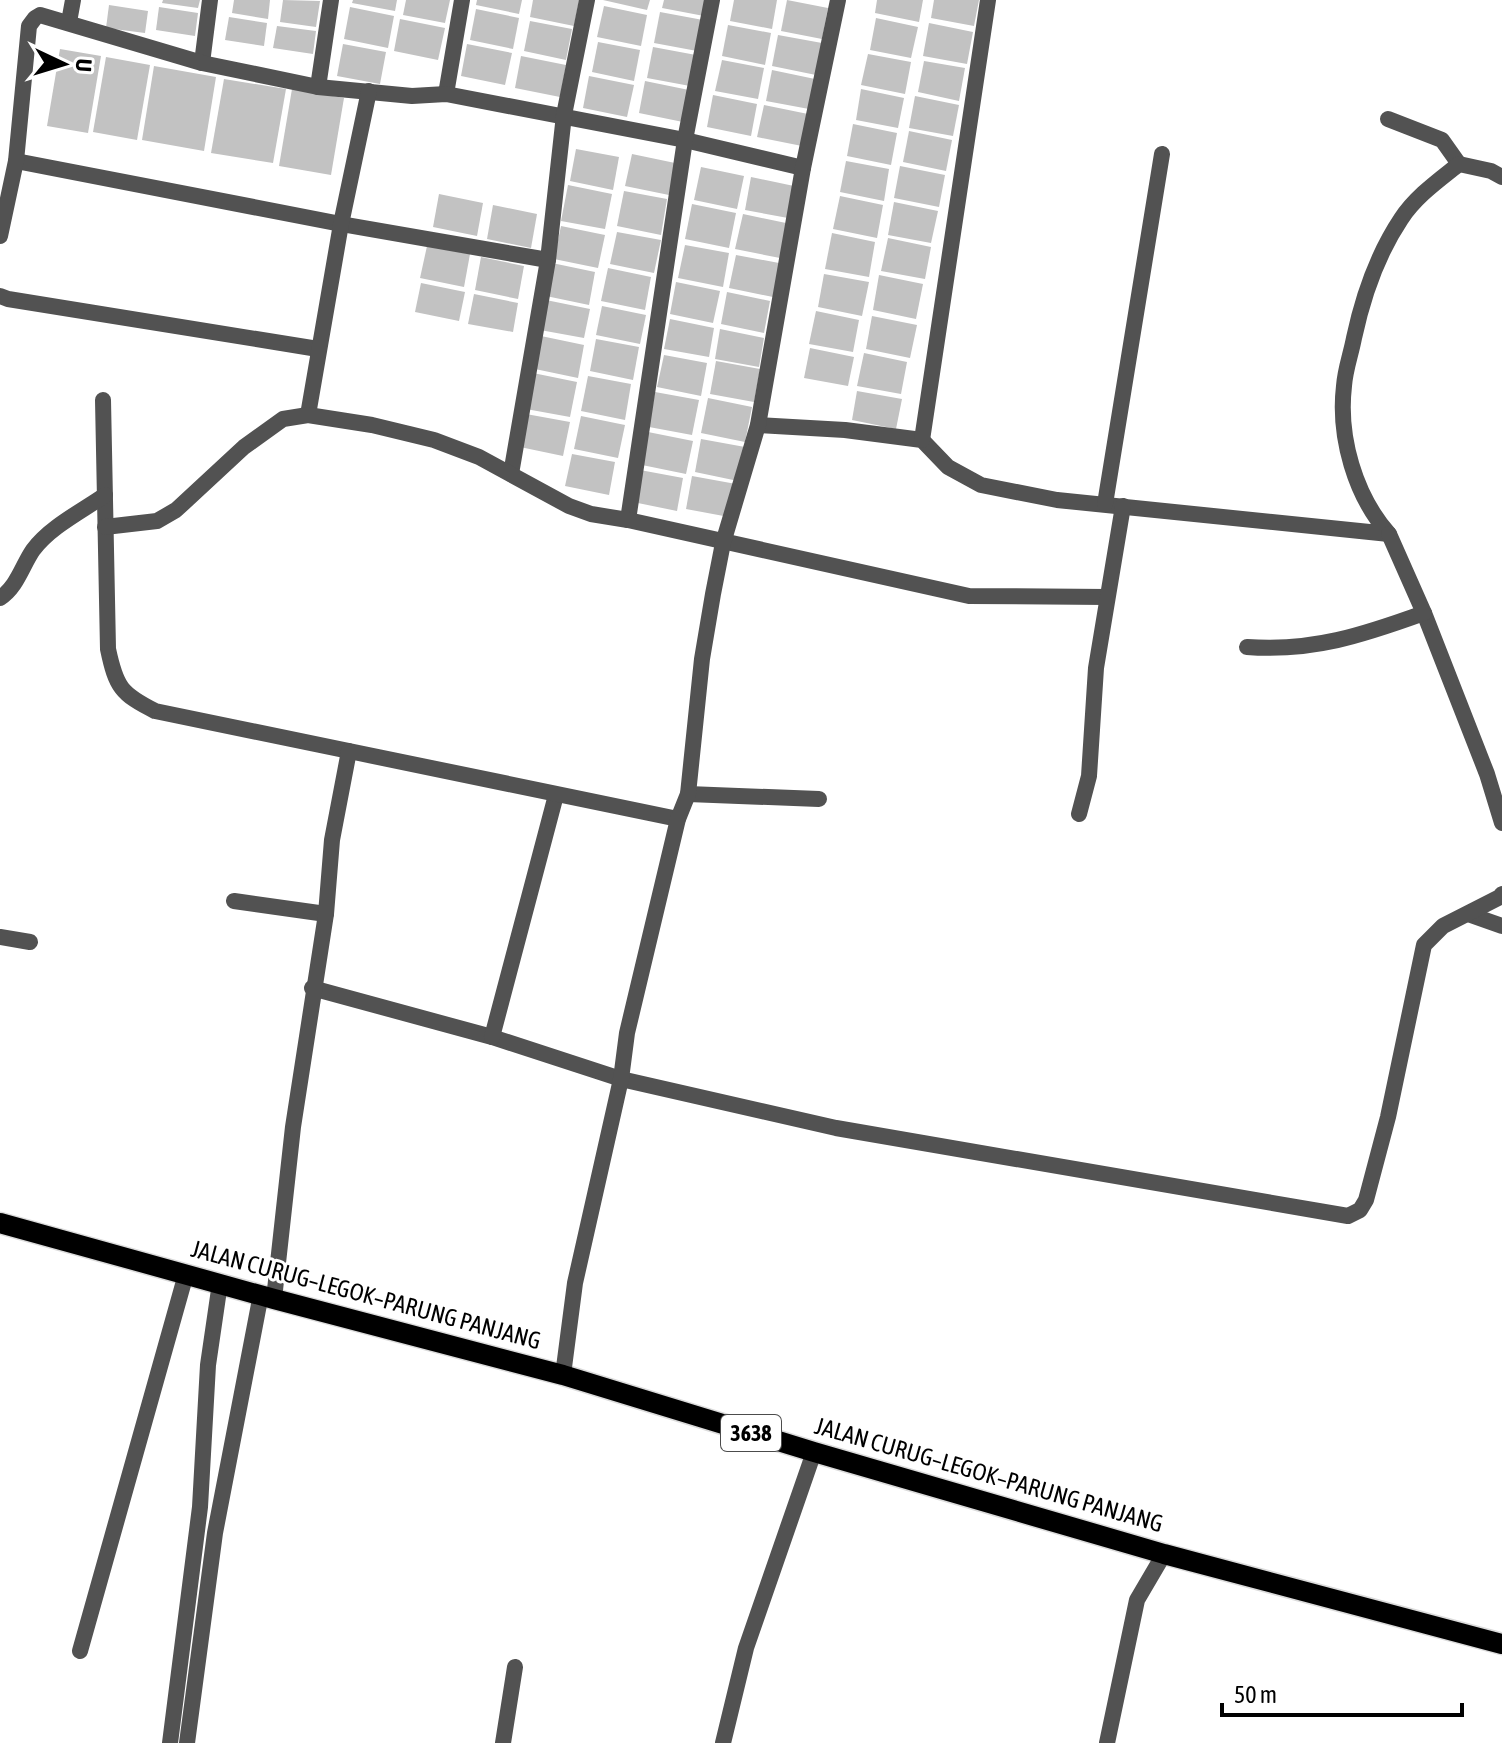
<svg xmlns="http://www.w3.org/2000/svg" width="1502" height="1743" font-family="'Asap Condensed',sans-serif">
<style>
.building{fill:#c2c2c2}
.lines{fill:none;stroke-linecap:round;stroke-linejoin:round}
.primary-casing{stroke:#dbdbdb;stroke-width:23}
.lane{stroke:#525252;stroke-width:16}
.street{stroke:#525252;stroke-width:16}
.primary{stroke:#000;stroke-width:20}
.labels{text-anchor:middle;stroke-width:6;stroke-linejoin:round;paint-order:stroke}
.shield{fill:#fff;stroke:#4c4c4c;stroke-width:2}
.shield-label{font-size:22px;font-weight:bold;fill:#000}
.street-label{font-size:24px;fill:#000;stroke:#fff}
</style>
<rect width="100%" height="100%" fill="#fff"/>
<g class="building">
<polygon points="163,0 200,0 198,8 162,3"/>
<polygon points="234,0 270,0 268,19 232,13"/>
<polygon points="283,0 320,1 316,27 280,22"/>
<polygon points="353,0 397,0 395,11 352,3"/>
<polygon points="406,0 450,0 445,23 403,15"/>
<polygon points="477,0 522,0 519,14 476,5"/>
<polygon points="533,0 579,0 574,26 530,17"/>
<polygon points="603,0 650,0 647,10"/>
<polygon points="664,0 707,0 704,16 662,8"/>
<polygon points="734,0 777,0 772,29 730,21"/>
<polygon points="787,0 828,8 822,39 781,31"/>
<polygon points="877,0 923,0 919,22 875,13"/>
<polygon points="934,0 979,0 974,26 931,18"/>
<polygon points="109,5 148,11 145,33 106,28"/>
<polygon points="604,6 647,15 641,46 597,37"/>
<polygon points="159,7 198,13 195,36 156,30"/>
<polygon points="350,7 394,16 388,48 344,39"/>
<polygon points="476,9 519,18 513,49 470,40"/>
<polygon points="660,12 703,20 697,51 654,43"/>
<polygon points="229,17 267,23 264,46 225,40"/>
<polygon points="876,18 918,27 911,58 870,50"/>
<polygon points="400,19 445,28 438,60 394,51"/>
<polygon points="530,21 572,29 566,60 524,51"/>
<polygon points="929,23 973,32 967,64 923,56"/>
<polygon points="728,25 771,33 765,65 722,56"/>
<polygon points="277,26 316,31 313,54 273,48"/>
<polygon points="778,35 822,43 816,75 772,66"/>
<polygon points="598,42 640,50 634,81 592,72"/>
<polygon points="343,44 386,52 380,84 337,76"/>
<polygon points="467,44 512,53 505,85 461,76"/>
<polygon points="653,47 696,55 690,86 647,78"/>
<polygon points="60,49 101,56 88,133 47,126"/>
<polygon points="868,54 911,62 905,94 861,85"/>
<polygon points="521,56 566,65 560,97 515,88"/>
<polygon points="106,57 150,65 137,140 93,132"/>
<polygon points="722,60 764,68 758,99 715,91"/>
<polygon points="924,61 965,68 959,101 918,92"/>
<polygon points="154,66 216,77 204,151 142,140"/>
<polygon points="772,70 815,79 809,109 766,101"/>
<polygon points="589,76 634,85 627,117 583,108"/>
<polygon points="224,79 286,89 273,163 211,153"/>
<polygon points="645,81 689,90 683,122 639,113"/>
<polygon points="292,89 344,98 331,175 279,166"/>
<polygon points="861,89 904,98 898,128 856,120"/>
<polygon points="713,95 757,104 751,136 707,127"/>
<polygon points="915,96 959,105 953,136 909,128"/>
<polygon points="764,105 808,114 802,146 757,137"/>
<polygon points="853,124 897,133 891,165 847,156"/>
<polygon points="909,131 952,140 946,171 903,162"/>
<polygon points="576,149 619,157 613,190 570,181"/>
<polygon points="632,154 675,163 669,195 625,186"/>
<polygon points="846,161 889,169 884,201 840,192"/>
<polygon points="900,166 945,175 939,207 894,198"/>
<polygon points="701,167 744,176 737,209 694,200"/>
<polygon points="751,177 794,186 788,218 745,210"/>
<polygon points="568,185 612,194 605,229 561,221"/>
<polygon points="624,191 667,199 661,235 617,226"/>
<polygon points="439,194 483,203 477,236 433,227"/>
<polygon points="840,196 883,205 877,238 833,229"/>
<polygon points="894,202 938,211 931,243 888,235"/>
<polygon points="692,204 736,213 729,248 685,239"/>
<polygon points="493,205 537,214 531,248 487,239"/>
<polygon points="743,214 786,223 780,258 735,249"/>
<polygon points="561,226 605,235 598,268 554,259"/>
<polygon points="617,232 661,240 654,273 610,264"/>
<polygon points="832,233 875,242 869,277 825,269"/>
<polygon points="888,238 931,247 925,279 881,271"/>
<polygon points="685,245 729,253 723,287 678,278"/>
<polygon points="427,246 470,254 464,287 420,278"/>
<polygon points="736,255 779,263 773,297 729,288"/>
<polygon points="481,257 524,266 518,299 475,290"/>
<polygon points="552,263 595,272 589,305 546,296"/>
<polygon points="608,268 651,277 645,310 601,301"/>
<polygon points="824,274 869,282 862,316 818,307"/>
<polygon points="879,275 923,284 916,319 873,310"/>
<polygon points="676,282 720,291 713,323 670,314"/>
<polygon points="421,283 465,292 459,321 415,312"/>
<polygon points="727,292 770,301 764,333 721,324"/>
<polygon points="474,294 518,303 513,332 468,324"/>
<polygon points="546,300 590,309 584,338 540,330"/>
<polygon points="602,306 646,315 640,344 596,335"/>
<polygon points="816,311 859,320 853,352 809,344"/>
<polygon points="872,316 917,325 910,358 866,349"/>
<polygon points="670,319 714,328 709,357 664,349"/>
<polygon points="720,329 764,338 759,367 715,359"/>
<polygon points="541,336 584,345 578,378 535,369"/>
<polygon points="596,339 639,347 633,380 590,371"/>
<polygon points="810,348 854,357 848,386 804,378"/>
<polygon points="864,353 907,362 901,394 857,386"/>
<polygon points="664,355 707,363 701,396 657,387"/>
<polygon points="716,361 760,369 754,402 710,394"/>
<polygon points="533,373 577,382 570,417 526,409"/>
<polygon points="588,376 631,384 625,420 581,411"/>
<polygon points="857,391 902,399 896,429 852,420"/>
<polygon points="655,392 699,400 692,435 649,427"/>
<polygon points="708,398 752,407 745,442 701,433"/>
<polygon points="526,414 570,422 563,456 520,447"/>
<polygon points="581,416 625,425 618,458 574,449"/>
<polygon points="648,432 693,441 686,474 642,465"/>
<polygon points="701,439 745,447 738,481 695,472"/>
<polygon points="572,454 615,462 609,495 565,486"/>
<polygon points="640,470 683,478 677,511 633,502"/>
<polygon points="692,476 736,484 729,517 686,509"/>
</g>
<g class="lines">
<defs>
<polyline id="primary" points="0,1223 274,1299 563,1375 814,1452 1164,1554 1502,1644"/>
</defs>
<use href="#primary" class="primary-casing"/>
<g class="lane">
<polyline points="170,1743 200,1507 208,1365 220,1283"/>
<polyline points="1107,1743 1137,1600 1164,1554"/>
</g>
<g class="street">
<polyline points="69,22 73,0"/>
<polyline points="202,63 210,0"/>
<polyline points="318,87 331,0"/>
<polyline points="446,94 462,0"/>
<polyline points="1388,119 1442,140 1459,164"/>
<polyline points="16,161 341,224 548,260"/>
<polyline points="0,236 16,161 29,26 35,18 40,15 202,63 318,87 412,96 446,94 685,140 803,168"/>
<polyline points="0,296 8,299 318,349"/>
<path d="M103 400 108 649C116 687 121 694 155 711L349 751"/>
<polyline points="308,415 341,224 369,91"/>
<path d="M758 425 845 430 922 440 948 467 981 485 1057 500 1389 534C1355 496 1338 437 1344 386 1345 370 1351 354 1354 338 1363 296 1377 255 1401 219 1415 197 1439 180 1459 164L1491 171 1502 177"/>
<polyline points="922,440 988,0"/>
<polyline points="511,474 548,260 564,115 587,0"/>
<polyline points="1105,504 1162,154"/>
<polyline points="628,520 685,140 712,0"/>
<polyline points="105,527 157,521 176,510 244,447 283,419 308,415 372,425 434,440 479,457 569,506 591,514 628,520 969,596 1107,597"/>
<path d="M0 598C17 587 22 566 33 550 50 527 82 511 105 495"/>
<polyline points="1424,613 1487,774 1502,823"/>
<path d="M1247 647C1312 652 1363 635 1424 613L1389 534"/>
<polyline points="688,794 819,799"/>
<polyline points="1079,814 1089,776 1096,668 1123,506"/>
<polyline points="234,901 326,914"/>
<polyline points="1468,914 1502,926"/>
<polyline points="0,937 30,942"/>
<polyline points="312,988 492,1037 621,1079 836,1128 1348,1216 1360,1210 1366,1200 1388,1117 1424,945 1443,926 1500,897 1502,894"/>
<polyline points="492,1037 556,795"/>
<polyline points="274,1299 293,1127 326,914 332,840 349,751 678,819"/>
<polyline points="563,1375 575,1283 621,1079 627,1033 678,819 688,794 702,659 713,594 723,543 758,425 803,168 838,0"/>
<polyline points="80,1651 186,1274"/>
<polyline points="187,1743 215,1533 261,1294"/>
<polyline points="503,1743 515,1667"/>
<polyline points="723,1743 746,1648 814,1452"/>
</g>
<use href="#primary" class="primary"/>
</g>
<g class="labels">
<rect class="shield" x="721" y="1415" width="60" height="36" rx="6"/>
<g class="shield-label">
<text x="751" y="1441">3638</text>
</g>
<g class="street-label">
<text transform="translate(366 1295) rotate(15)" y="8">JALAN CURUG–LEGOK–PARUNG PANJANG</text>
<text transform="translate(989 1475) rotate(16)" y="8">JALAN CURUG–LEGOK–PARUNG PANJANG</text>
</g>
</g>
<g transform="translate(64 64) rotate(94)" stroke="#ffffff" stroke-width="6" paint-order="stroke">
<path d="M0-6L14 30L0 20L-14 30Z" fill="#000000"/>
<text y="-12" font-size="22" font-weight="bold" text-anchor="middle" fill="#000000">U</text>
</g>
<path d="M1222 1703v12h240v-12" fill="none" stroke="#000000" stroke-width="4"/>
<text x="1234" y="1703" font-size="24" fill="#000000" stroke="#ffffff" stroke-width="6" paint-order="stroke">50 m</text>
</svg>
